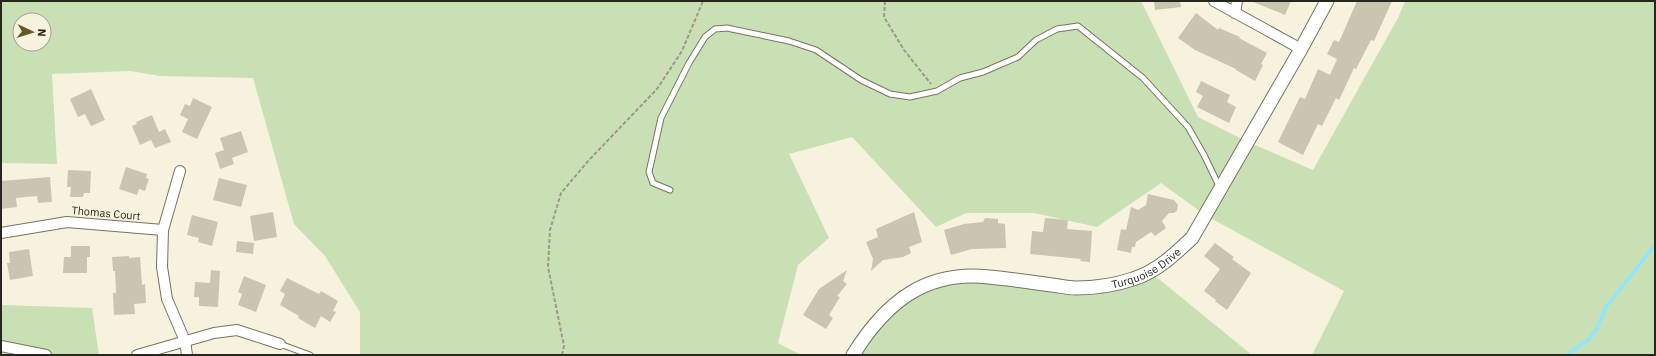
<svg xmlns="http://www.w3.org/2000/svg" width="1656" height="356" font-family="'IBM Plex Sans',sans-serif">
<style>
.green{fill:#c9e0b5;fill-rule:evenodd}
.lines{fill:none;stroke-linecap:round;stroke-linejoin:round}
.stream{stroke:#8fe6fd;stroke-width:3.5}
.building{fill:#c9c5b1}
.service-casing{stroke:#777361;stroke-width:7}
.minor-casing{stroke:#777361;stroke-width:12}
.tertiary-casing{stroke:#777361;stroke-width:15}
.path{stroke:#9c998a;stroke-width:2;stroke-dasharray:4 2;stroke-linecap:butt}
.service{stroke:#fff;stroke-width:5}
.minor{stroke:#fff;stroke-width:10}
.tertiary{stroke:#fff;stroke-width:13}
.labels{text-anchor:middle;stroke-width:3;stroke-linejoin:round;paint-order:stroke}
.street-label{font-size:11px;fill:#28271f;stroke:#f7f2dd}
</style>
<rect width="100%" height="100%" fill="#f7f2dd"/>
<g class="green">
<path d="M1 1H1141L1198 117 1248 142 1313 170 1399 16 1405 1H1655V355H1312L1344 291 1205 215 1161 183 1097 227 1034 213H966L936 227 852 137 789 154 829 238 798 265 778 343 801 355H360V312L325 256 294 224 253 78 160 76 130 71 52 74 57 164 1 163ZM20 20H44V44H20Z"/>
<polygon points="1149,271 1252,355 853,355 890,307 954,277 1076,288"/>
<polygon points="1,305 92,308 99,355 1,355"/>
</g>
<g class="lines">
<polyline class="stream" points="1567,355 1588,340 1597,328 1606,307 1655,245"/>
</g>
<g class="building">
<polygon points="1154,1 1180,1 1181,7 1155,10"/>
<polygon points="1251,1 1291,1 1285,15"/>
<polygon points="1357,1 1392,1 1374,41 1371,40 1356,69 1354,68 1339,100 1336,98 1322,126 1318,124 1303,155 1278,142 1300,97 1305,99 1318,69 1330,75 1337,59 1327,54 1334,40 1339,42"/>
<polygon points="1196,13 1218,30 1219,28 1240,37 1239,38 1267,53 1261,64 1263,65 1255,81 1236,70 1236,69 1195,50 1178,38"/>
<polygon points="1201,81 1230,95 1227,102 1236,107 1229,123 1197,107 1203,96 1196,92"/>
<polygon points="91,89 105,120 91,126 85,114 78,117 70,99"/>
<polygon points="193,98 212,107 197,139 182,132 188,119 180,115 185,104 190,106"/>
<polygon points="152,115 159,132 165,129 171,142 155,148 151,140 140,145 132,126 137,124 136,122"/>
<polygon points="241,131 248,152 232,158 234,164 220,169 215,153 224,150 220,138"/>
<polygon points="126,167 147,174 146,178 149,179 145,191 139,189 137,195 119,189"/>
<polygon points="68,170 91,171 90,193 84,193 83,197 70,197 71,187 67,187"/>
<polygon points="50,177 52,202 38,203 37,196 16,198 17,207 1,209 1,181"/>
<polygon points="219,178 247,185 241,207 213,200"/>
<polygon points="1148,194 1174,200 1178,205 1177,211 1174,213 1169,213 1162,221 1166,228 1155,236 1151,232 1136,242 1135,247 1132,247 1131,253 1117,250 1121,229 1126,230 1131,207 1138,210 1146,205"/>
<polygon points="273,212 277,237 254,241 250,216"/>
<polygon points="914,212 922,242 909,247 911,253 903,257 883,260 871,271 873,259 866,242 878,237 876,229"/>
<polygon points="192,215 218,222 212,246 198,242 199,238 187,235"/>
<polygon points="985,218 998,219 998,223 1005,224 1006,248 972,249 951,255 944,230 964,224 983,222"/>
<polygon points="1045,218 1068,220 1067,229 1092,231 1090,262 1080,261 1081,259 1030,254 1032,231 1043,232"/>
<polygon points="237,241 254,243 253,254 236,252"/>
<polygon points="1215,243 1234,257 1232,259 1251,273 1227,310 1215,301 1216,300 1204,291 1220,269 1204,256"/>
<polygon points="71,246 90,246 90,257 87,257 87,273 63,273 64,257 71,257"/>
<polygon points="29,249 33,276 10,280 7,263 10,263 9,252"/>
<polygon points="129,256 129,258 140,257 142,285 145,284 146,303 134,304 135,314 114,315 113,293 116,293 115,271 113,271 112,257"/>
<polygon points="211,270 220,271 218,307 199,306 199,297 194,297 195,282 210,283"/>
<polygon points="847,270 843,281 847,284 837,296 840,297 829,315 833,318 826,329 803,315 819,289"/>
<polygon points="244,276 266,285 256,312 238,305 242,294 238,292"/>
<polygon points="287,278 319,294 321,291 338,301 333,311 336,312 330,322 321,316 315,328 298,318 299,316 280,305 285,294 280,291"/>
</g>
<g class="lines">
<defs>
<g id="service">
<polyline points="670,190 653,183 649,172 661,118 689,63 705,37 715,29 727,28 789,41 816,50 861,80 890,94 910,97 937,91 960,78 983,72 1018,57 1036,40 1057,29 1078,26 1143,78 1188,127 1204,155 1220,188"/>
<polyline points="280,344 310,355"/>
</g>
<g id="minor">
<polyline points="1214,1 1301,49"/>
<polyline points="1235,13 1237,1"/>
<polyline points="180,171 163,230 162,267 167,299 185,341 187,355"/>
<polyline points="1,233 67,222 163,230"/>
<polyline points="1,346 46,355"/>
<polyline points="137,355 214,333 237,330 280,344"/>
</g>
<g id="tertiary">
<path id="s1" d="M853 355C885 303 925 270 989 277 1010 279 1031 282 1052 285 1060 286 1068 288 1076 288 1095 288 1115 285 1133 279 1156 272 1174 255 1192 238L1301 49 1327 1"/>
</g>
</defs>
<use href="#service" class="service-casing"/>
<use href="#minor" class="minor-casing"/>
<use href="#tertiary" class="tertiary-casing"/>
<g class="path">
<polyline points="885,1 884,17 904,50 931,84"/>
<polyline points="562,355 564,346 548,267 550,230 561,193 589,160 657,89 682,51 703,1"/>
</g>
<use href="#service" class="service"/>
<use href="#minor" class="minor"/>
<use href="#tertiary" class="tertiary"/>
</g>
<g class="labels">
<g class="street-label">
<text transform="translate(106 213) rotate(5)" y="4">Thomas Court</text>
<text dy="4" stroke="none"><textPath href="#s1" startOffset="329">Turquoise Drive</textPath></text>
</g>
</g>
<rect width="1656" height="356" fill="none" stroke="#28271f" stroke-width="4"/>
<g transform="translate(32 32) rotate(94)"><circle r="19" fill="#f7f2dd" stroke="#a4a191"/>
<path d="M0-3L7 15L0 10L-7 15Z" fill="#635724"/>
<text y="-6" font-size="11" font-weight="bold" text-anchor="middle" fill="#28271f">N</text>
</g>
</svg>
